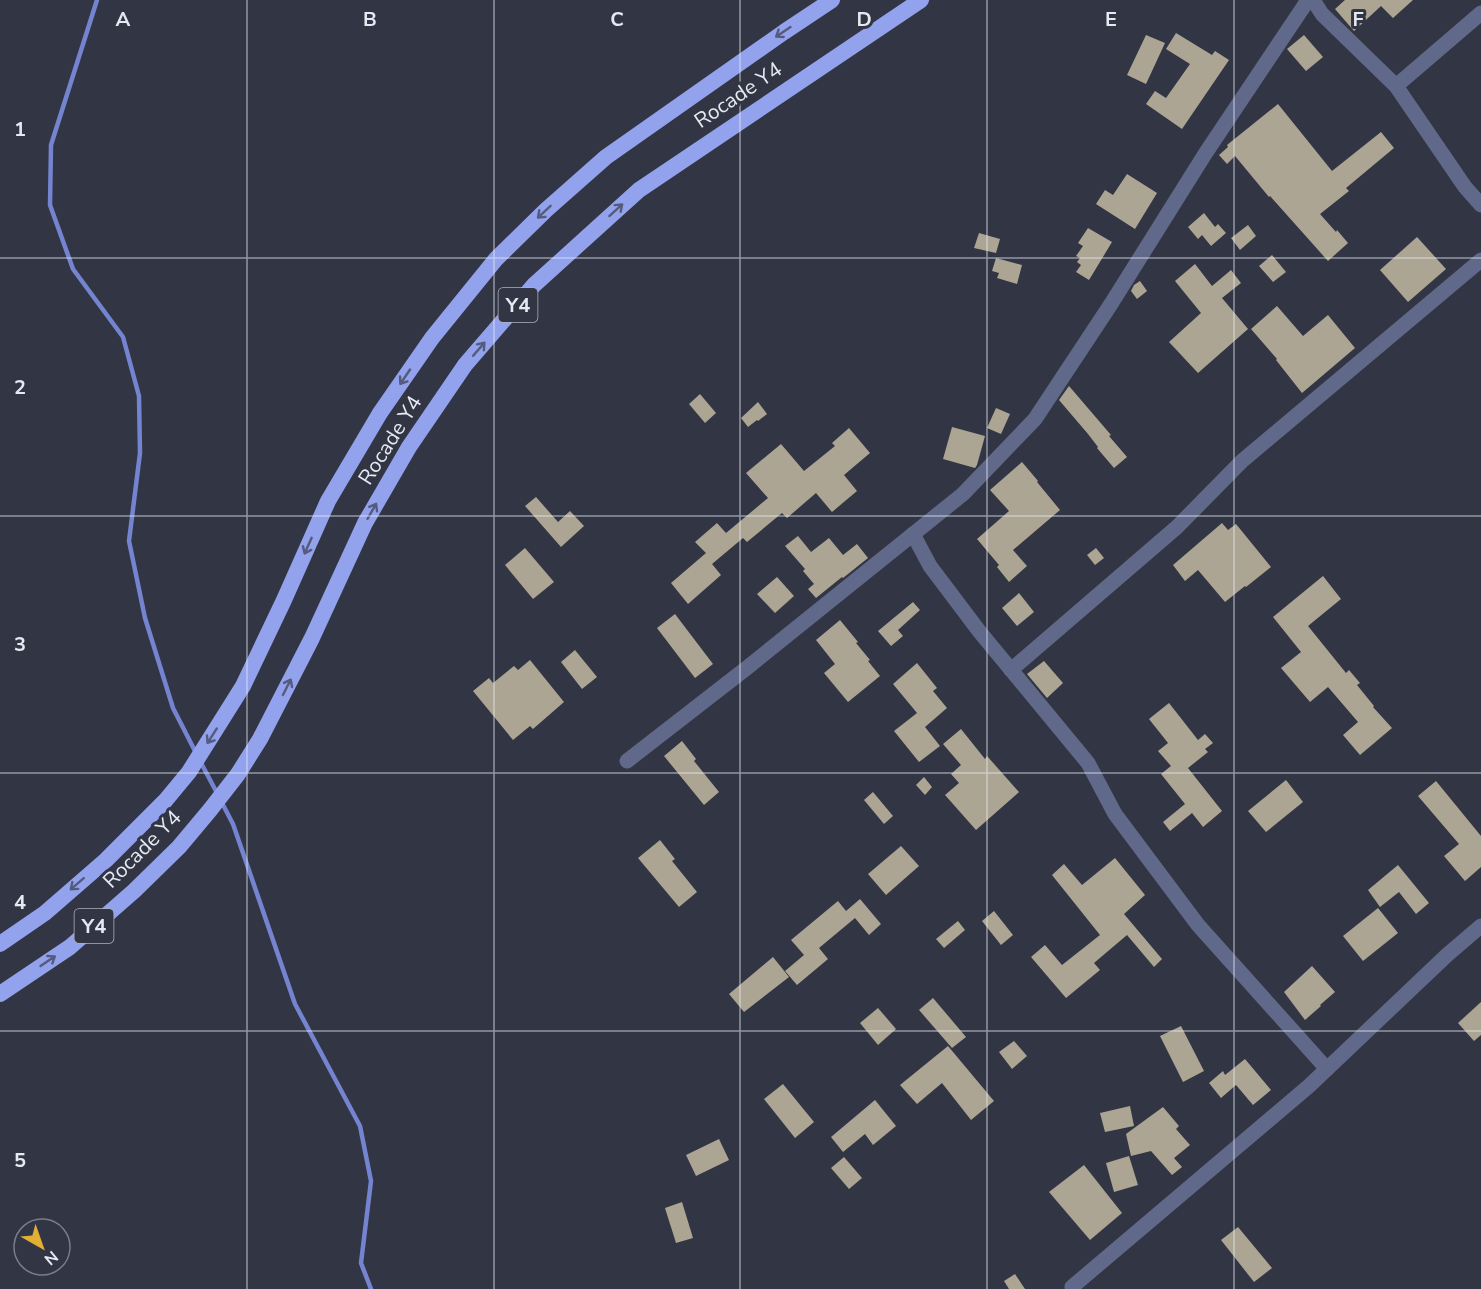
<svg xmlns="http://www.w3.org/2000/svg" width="1481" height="1289" font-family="'Nunito Sans',sans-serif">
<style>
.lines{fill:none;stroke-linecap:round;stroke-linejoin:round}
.stream{stroke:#7484d1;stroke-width:4.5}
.building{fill:#ada594}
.minor{stroke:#61698a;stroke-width:15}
.trunk{stroke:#92a2ec;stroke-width:16}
.oneway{stroke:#545b7e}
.grid{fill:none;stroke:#e6e9f2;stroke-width:1.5;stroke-opacity:0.55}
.labels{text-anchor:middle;stroke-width:6;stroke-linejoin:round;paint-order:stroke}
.shield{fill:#323543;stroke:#b0b3be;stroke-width:1.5}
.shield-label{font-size:20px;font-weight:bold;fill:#e6e9f2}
.street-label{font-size:21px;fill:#e6e9f2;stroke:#323543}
.grid-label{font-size:20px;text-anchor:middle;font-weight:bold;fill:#e6e9f2;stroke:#323543;stroke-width:6;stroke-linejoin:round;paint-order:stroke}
</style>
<rect width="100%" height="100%" fill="#323543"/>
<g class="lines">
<g class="stream">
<polyline points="97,0 51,145 50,205 73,269 123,337 139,396 140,453 129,541 145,618 173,708 196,753"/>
<polyline points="200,761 217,793"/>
<polyline points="221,801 233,824 295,1004 360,1126 371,1181 361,1263 371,1289"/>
</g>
</g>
<g class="building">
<polygon points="1345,0 1413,0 1393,18 1381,6 1354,31 1335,9"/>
<polygon points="1176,33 1212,55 1215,51 1229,60 1182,129 1146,104 1155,91 1166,98 1190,64 1166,49"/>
<polygon points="1146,35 1165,43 1146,84 1127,75"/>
<polygon points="1304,35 1323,57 1306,71 1287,49"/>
<polygon points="1278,104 1332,171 1381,132 1394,148 1346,188 1349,191 1320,214 1336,232 1337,230 1348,243 1328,261 1270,196 1269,197 1235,156 1227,164 1219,155 1228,147 1227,145"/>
<polygon points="1127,174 1157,193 1135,229 1096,204 1105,190 1113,195"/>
<polygon points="1204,213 1215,227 1218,224 1226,233 1211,246 1202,235 1198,239 1188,227"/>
<polygon points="1248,225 1256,236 1240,250 1231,238"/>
<polygon points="1088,228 1112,242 1089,280 1076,272 1081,265 1077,262 1080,258 1076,256 1083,246 1078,243"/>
<polygon points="979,233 1000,239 996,253 974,248"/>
<polygon points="1417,237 1446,269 1408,302 1380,270"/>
<polygon points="1272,255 1286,272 1273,282 1259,266"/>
<polygon points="996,258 1022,265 1017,284 997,278 999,273 992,271"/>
<polygon points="1195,264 1212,286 1231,270 1241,283 1222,298 1248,329 1198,373 1169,342 1201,313 1175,281"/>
<polygon points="1140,281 1147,291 1137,299 1131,291 1134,285"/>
<polygon points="1277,306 1303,336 1328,315 1355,348 1302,393 1276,360 1277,359 1251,329"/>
<polygon points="1069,386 1111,435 1109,436 1127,457 1114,468 1097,448 1098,447 1088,434 1059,400"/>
<polygon points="700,394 716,413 705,423 689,404"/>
<polygon points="758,402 767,414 758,421 757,420 748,427 741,418"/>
<polygon points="996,408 1010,414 1001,434 987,428"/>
<polygon points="952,427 985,436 977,465 975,468 943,459"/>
<polygon points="849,428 870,453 844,475 857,491 832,512 816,493 787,518 782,513 747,542 743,538 712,564 721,575 688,604 671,583 706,553 695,542 717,523 726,533 768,498 746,473 781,444 804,471 835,446 832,443"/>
<polygon points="1022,462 1038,481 1037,482 1060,510 1013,550 1027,566 1009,582 997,567 999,565 977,539 1009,511 990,490"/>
<polygon points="536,497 558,522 570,511 584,526 561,547 525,506"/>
<polygon points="1222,523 1228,530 1236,524 1271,567 1246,587 1245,586 1225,602 1198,570 1185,581 1173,565"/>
<polygon points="798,536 811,552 829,538 843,555 857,544 868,558 843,578 842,577 816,598 808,589 814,584 803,571 805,569 785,546"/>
<polygon points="525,548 554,582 533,599 505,565"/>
<polygon points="1096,548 1104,558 1095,565 1087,555"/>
<polygon points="1323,576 1341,599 1308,626 1346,673 1349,670 1360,683 1357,685 1374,706 1373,707 1392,728 1360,755 1343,735 1358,722 1328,687 1310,702 1281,668 1301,652 1273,617"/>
<polygon points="777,577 794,596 775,613 757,594"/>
<polygon points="1019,593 1034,612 1017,626 1002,608"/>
<polygon points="913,602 920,610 898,630 903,636 891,646 878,631"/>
<polygon points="675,614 713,664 695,678 657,628"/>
<polygon points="840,620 858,642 856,643 870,660 868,661 880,676 848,702 824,673 835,664 816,640"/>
<polygon points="575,650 597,677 582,689 561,662"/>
<polygon points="530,660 564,702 533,729 530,726 513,740 473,691 489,678 493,683 514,666 518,670"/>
<polygon points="1044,661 1063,683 1047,698 1027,674"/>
<polygon points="917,663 937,688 933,691 947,708 925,727 940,746 919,762 894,731 917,713 893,684"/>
<polygon points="1169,703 1198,740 1205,734 1213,743 1205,749 1208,752 1188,768 1222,811 1203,827 1192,813 1170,831 1163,822 1185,804 1161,774 1171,766 1158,751 1168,743 1149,719"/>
<polygon points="961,729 985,759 987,756 1019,792 976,830 945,795 959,783 951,774 961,765 943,744"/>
<polygon points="682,741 696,759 694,761 719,792 704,805 664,756"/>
<polygon points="924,777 932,787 925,795 916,785"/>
<polygon points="1286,780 1303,802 1266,832 1248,811"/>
<polygon points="1436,781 1481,836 1481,867 1465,881 1444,856 1459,844 1418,796"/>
<polygon points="873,792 893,816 884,824 864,800"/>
<polygon points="660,840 675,859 672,861 697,892 679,907 638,858"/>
<polygon points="901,846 919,866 886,895 868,874"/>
<polygon points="1115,858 1145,895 1124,914 1162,959 1154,967 1127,935 1094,963 1100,970 1066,998 1031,957 1045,945 1062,965 1100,935 1052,875 1064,864 1082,885"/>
<polygon points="1398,865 1429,903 1416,914 1399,892 1380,907 1368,890"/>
<polygon points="860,899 881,924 869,935 855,918 819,948 828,959 797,985 785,971 804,955 791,940 838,901 846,911"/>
<polygon points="1378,908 1398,933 1363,961 1343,936"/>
<polygon points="994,911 1013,935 1001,945 982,921"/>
<polygon points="958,921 965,930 944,948 936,939"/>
<polygon points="773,957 789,977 744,1012 729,994"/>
<polygon points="1312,966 1335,992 1320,1005 1321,1006 1305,1020 1284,992"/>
<polygon points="933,998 966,1037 952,1048 919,1010"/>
<polygon points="1481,1002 1481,1035 1474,1041 1458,1023"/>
<polygon points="878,1008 896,1029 878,1045 860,1023"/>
<polygon points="1181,1026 1204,1071 1183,1082 1160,1036"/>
<polygon points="1014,1041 1027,1056 1012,1069 999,1052"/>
<polygon points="948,1046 994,1101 971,1120 942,1083 917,1104 900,1085"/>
<polygon points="1245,1059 1271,1090 1253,1105 1236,1085 1221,1098 1209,1083 1223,1071 1225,1075"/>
<polygon points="783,1084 814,1122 795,1138 764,1099"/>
<polygon points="875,1100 896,1126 873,1145 865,1134 843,1152 831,1137"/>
<polygon points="1130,1106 1134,1126 1105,1132 1100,1113"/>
<polygon points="1163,1107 1179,1126 1176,1129 1190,1145 1174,1158 1182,1167 1172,1175 1151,1151 1131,1156 1126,1134"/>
<polygon points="719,1139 729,1160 696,1176 686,1155"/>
<polygon points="1129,1156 1138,1185 1114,1192 1106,1163"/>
<polygon points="844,1157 862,1178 849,1189 831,1168"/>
<polygon points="1084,1165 1122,1213 1090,1240 1049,1192"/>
<polygon points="682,1202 693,1238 676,1243 665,1208"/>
<polygon points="1238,1227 1272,1268 1254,1282 1221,1240"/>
<polygon points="1015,1274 1025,1289 1009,1289 1004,1281"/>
</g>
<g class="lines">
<g class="minor">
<polyline points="1313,0 1322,14 1396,86 1465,187 1481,205"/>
<polyline points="1396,86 1481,13"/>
<polyline points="913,534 930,566 979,631 1088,763 1115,814 1198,925 1327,1069"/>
<polyline points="1011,670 1177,527 1242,461 1481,260"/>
<polyline points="627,761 748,667 963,494 1035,419 1111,304 1205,154 1308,0"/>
<polyline points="1072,1287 1309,1086 1447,955 1481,926"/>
</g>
<g class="trunk">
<polyline points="0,944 45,913 106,860 165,801 189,772 243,686 284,600 328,501 380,413 432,338 496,259 546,210 606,157 784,32 832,0"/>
<polyline points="0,994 70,947 134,891 179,847 210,810 238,774 260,739 312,638 365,523 409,447 465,365 534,285 639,190 921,0"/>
</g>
</g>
<defs><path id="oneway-shaft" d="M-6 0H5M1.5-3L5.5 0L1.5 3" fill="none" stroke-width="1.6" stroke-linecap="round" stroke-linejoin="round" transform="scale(1.5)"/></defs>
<g class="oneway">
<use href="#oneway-shaft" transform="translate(783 32) rotate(146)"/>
<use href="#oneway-shaft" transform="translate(616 210) rotate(-42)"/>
<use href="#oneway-shaft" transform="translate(544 212) rotate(137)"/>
<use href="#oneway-shaft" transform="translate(479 349) rotate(-49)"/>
<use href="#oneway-shaft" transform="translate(405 377) rotate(124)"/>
<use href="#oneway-shaft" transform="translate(372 511) rotate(-60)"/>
<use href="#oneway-shaft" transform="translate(308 546) rotate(114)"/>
<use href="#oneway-shaft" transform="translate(287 687) rotate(-63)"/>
<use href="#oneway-shaft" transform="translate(212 736) rotate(123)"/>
<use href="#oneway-shaft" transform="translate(77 884) rotate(139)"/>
<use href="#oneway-shaft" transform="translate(48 961) rotate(-34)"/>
</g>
<path class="grid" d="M247 0V1289M494 0V1289M740 0V1289M987 0V1289M1234 0V1289M0 258H1481M0 516H1481M0 773H1481M0 1031H1481"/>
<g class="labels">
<g class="shield">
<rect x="498.5" y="288" width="39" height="34" rx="4.5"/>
<rect x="74.5" y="909" width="39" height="34" rx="4.5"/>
</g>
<g class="shield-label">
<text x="518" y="312">Y4</text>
<text x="94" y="933">Y4</text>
</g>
<g class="street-label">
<text transform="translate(738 95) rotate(-34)" y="7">Rocade Y4</text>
<text transform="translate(390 440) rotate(-58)" y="7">Rocade Y4</text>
<text transform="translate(142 849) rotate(-45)" y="7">Rocade Y4</text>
</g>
</g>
<g class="grid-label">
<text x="123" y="26">A</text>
<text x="370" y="26">B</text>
<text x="617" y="26">C</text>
<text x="864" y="26">D</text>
<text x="1111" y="26">E</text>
<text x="1358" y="26">F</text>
<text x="20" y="136">1</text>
<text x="20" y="394">2</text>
<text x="20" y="651">3</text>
<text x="20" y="909">4</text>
<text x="20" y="1167">5</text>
</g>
<g transform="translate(42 1247) rotate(140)"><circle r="28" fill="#323543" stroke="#7a7d89" stroke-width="1.5"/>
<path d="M0-4.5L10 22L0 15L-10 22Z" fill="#e2af34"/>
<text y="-9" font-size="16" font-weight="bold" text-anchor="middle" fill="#e6e9f2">N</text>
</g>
</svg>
